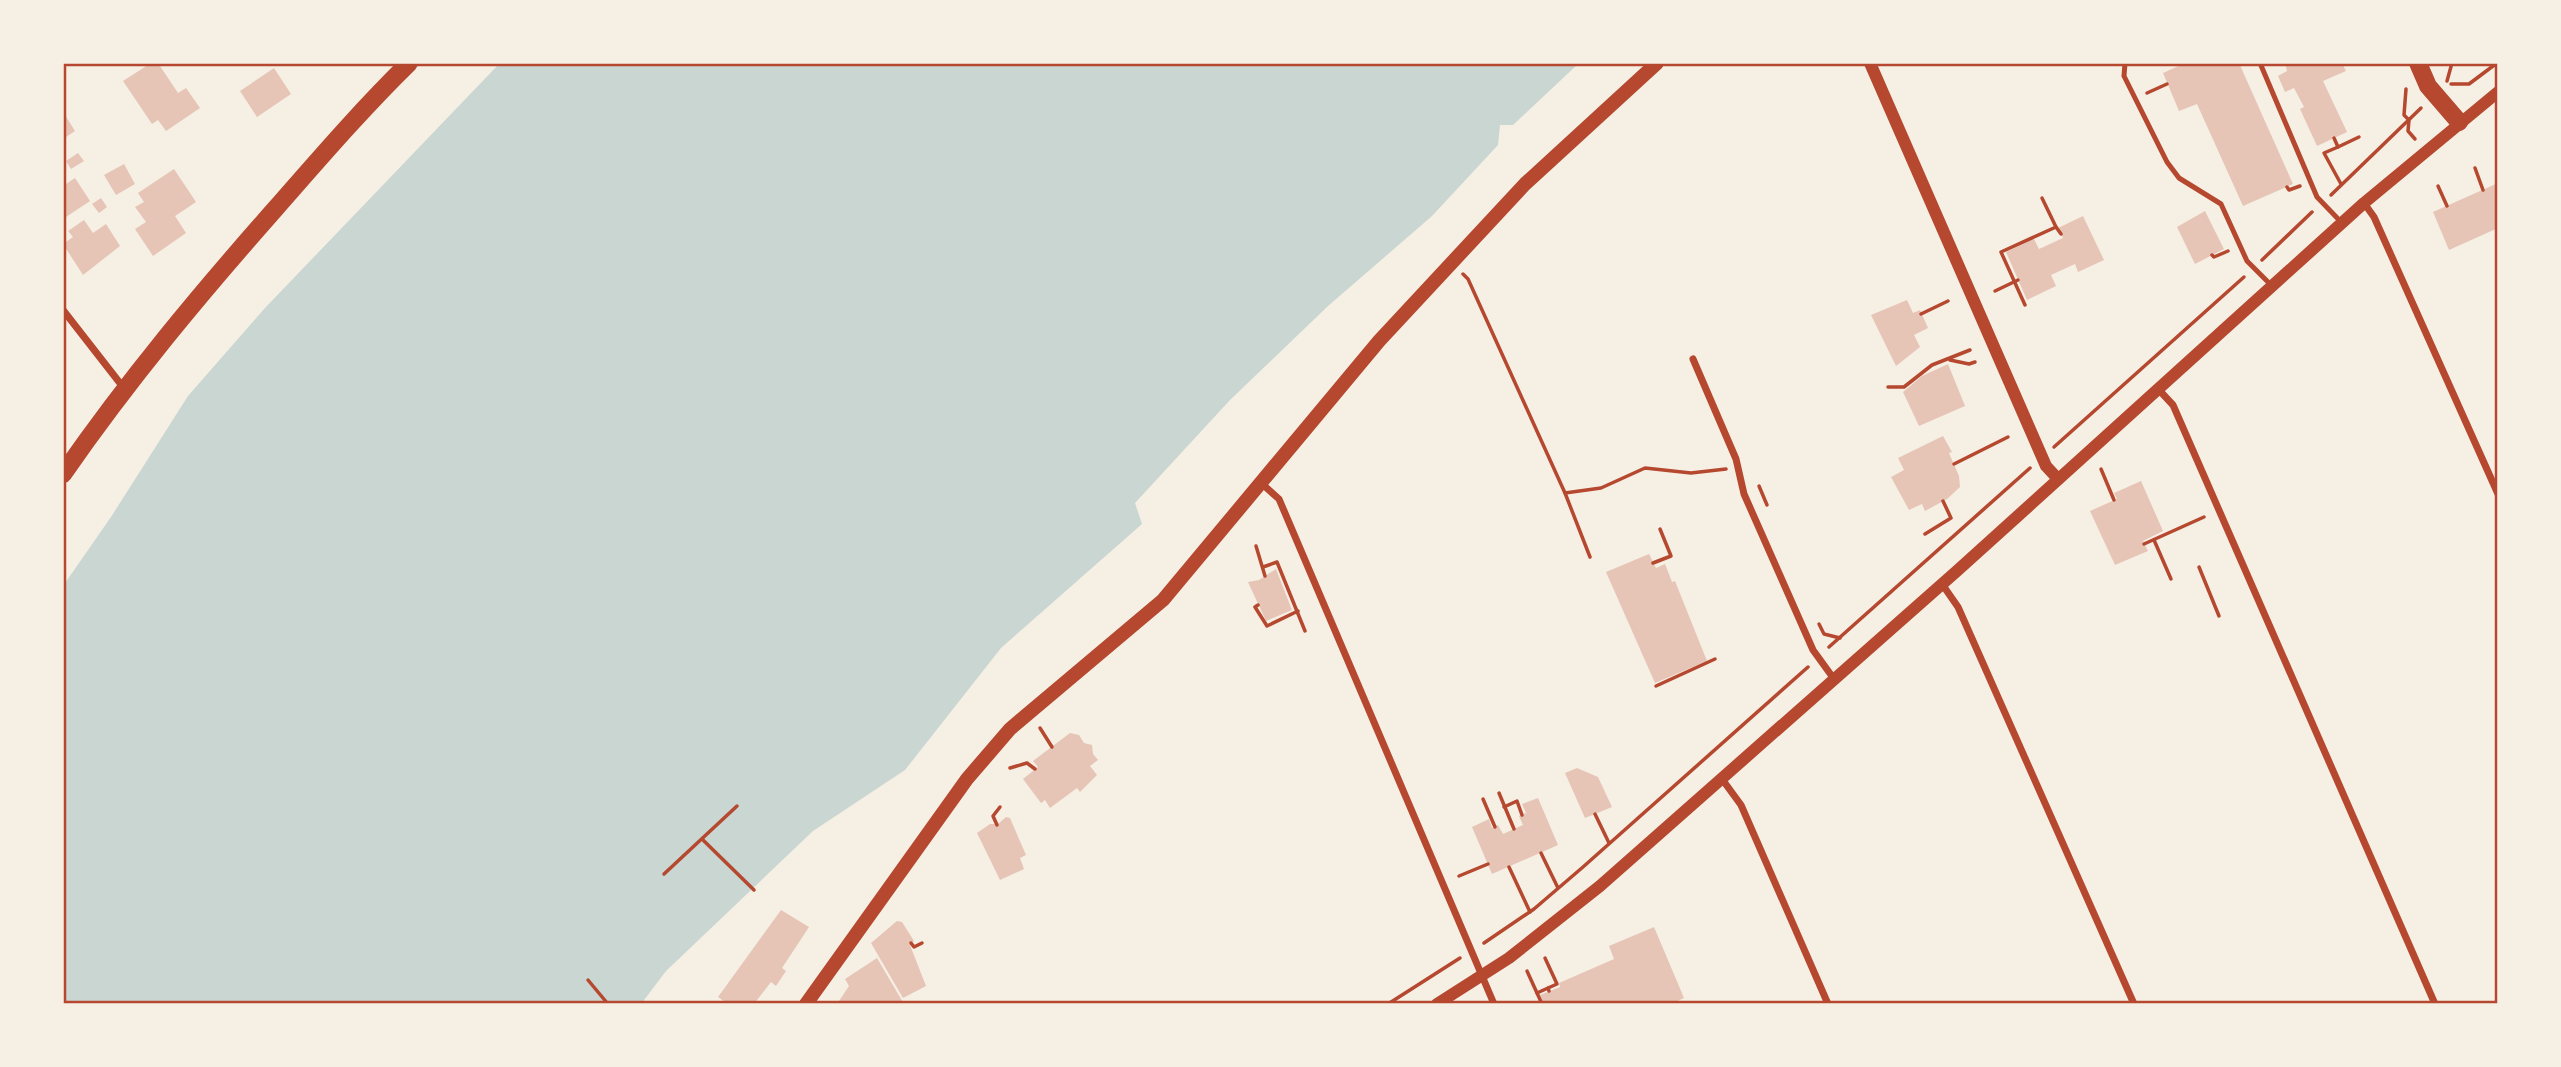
<svg xmlns="http://www.w3.org/2000/svg" width="2561" height="1067" font-family="'Alegreya Sans',sans-serif">
<style>
.water{fill:#c9d6d2}
.building{fill:#e6c5b7}
.lines{fill:none;stroke-linecap:round;stroke-linejoin:round}
.path{stroke:#b5482f;stroke-width:3.5}
.service{stroke:#b5482f;stroke-width:5}
.minor{stroke:#b5482f;stroke-width:7}
.tertiary{stroke:#b5482f;stroke-width:12}
.secondary{stroke:#b5482f;stroke-width:14}
.primary{stroke:#b5482f;stroke-width:18}
.neatline{fill:none;stroke:#b5482f;stroke-width:2.5}
</style>
<rect width="100%" height="100%" fill="#f6efe4"/>
<polygon class="water" points="500,63 1579,63 1513,125 1500,125 1498,145 1432,216 1328,306 1230,400 1135,503 1142,524 1001,648 905,770 813,831 666,971 641,1004 63,1004 63,586 111,517 188,396 265,308"/>
<g class="building">
<polygon points="151,63 158,63 178,93 186,88 200,108 166,131 158,120 152,124 123,81"/>
<polygon points="2185,63 2239,63 2293,184 2243,206 2197,104 2179,111 2163,73"/>
<polygon points="2285,63 2342,63 2346,71 2323,81 2347,132 2317,146 2300,109 2304,107 2294,88 2285,92 2278,76 2287,71"/>
<polygon points="274,68 291,94 257,117 240,91"/>
<polygon points="65,115 75,131 63,139 63,116"/>
<polygon points="78,153 84,161 71,169 66,161"/>
<polygon points="124,164 135,184 116,195 104,175"/>
<polygon points="174,169 196,202 175,216 186,233 153,256 135,229 146,222 135,207 144,202 138,193"/>
<polygon points="75,178 90,201 63,219 63,186"/>
<polygon points="2498,183 2498,228 2449,250 2433,212"/>
<polygon points="101,198 107,207 99,213 92,204"/>
<polygon points="2205,211 2224,249 2195,264 2177,227"/>
<polygon points="2083,216 2104,260 2078,272 2075,264 2051,275 2056,286 2027,300 2006,252 2034,239 2039,249 2063,238 2058,228"/>
<polygon points="84,220 93,233 106,224 120,246 83,275 63,244 73,237 68,231"/>
<polygon points="1907,300 1913,313 1920,310 1928,328 1914,335 1920,347 1896,366 1871,315"/>
<polygon points="1948,364 1965,406 1919,426 1903,392 1922,376"/>
<polygon points="1943,436 1952,452 1949,453 1959,476 1960,487 1947,499 1925,511 1922,504 1909,510 1891,477 1904,470 1898,458"/>
<polygon points="2141,481 2163,531 2143,541 2148,551 2115,565 2090,511 2117,499 2114,493"/>
<polygon points="1649,554 1656,568 1665,564 1672,582 1675,581 1707,661 1655,683 1606,572"/>
<polygon points="1276,569 1292,610 1266,621 1248,582 1259,580"/>
<polygon points="1070,733 1079,735 1084,743 1092,745 1093,754 1098,760 1090,766 1097,775 1080,792 1077,788 1050,808 1045,800 1041,803 1023,779 1038,767 1033,761"/>
<polygon points="1577,768 1598,777 1612,807 1585,818 1565,773"/>
<polygon points="1538,798 1558,845 1492,874 1472,827 1489,819 1492,828 1498,825 1503,834 1523,825 1519,816 1526,813 1522,804"/>
<polygon points="1006,817 1010,818 1026,855 1020,858 1024,869 1000,880 977,833 990,824 998,824"/>
<polygon points="781,910 809,927 782,968 786,971 776,986 771,982 754,1004 728,1004 718,997"/>
<polygon points="897,921 902,922 914,941 910,945 926,986 903,998 871,943"/>
<polygon points="1654,927 1684,998 1671,1004 1544,1004 1540,995 1560,987 1559,983 1614,959 1609,946"/>
<polygon points="877,958 904,1004 837,1004 849,986 845,979"/>
</g>
<g class="lines">
<g class="path">
<polyline points="2447,81 2452,63"/>
<polyline points="2451,84 2469,84 2497,63"/>
<polyline points="2406,89 2404,115 2409,120 2408,131 2415,139"/>
<polyline points="2147,93 2167,84"/>
<polyline points="2334,138 2338,147 2324,153 2341,184"/>
<polyline points="2338,147 2359,137"/>
<polyline points="2475,168 2483,190"/>
<polyline points="2438,186 2447,206"/>
<polyline points="2287,187 2289,190 2300,186"/>
<polyline points="2331,195 2421,108"/>
<polyline points="2042,198 2056,227"/>
<polyline points="2212,255 2214,257 2228,251"/>
<polyline points="2262,260 2312,212"/>
<polyline points="1463,274 1468,279 1565,493 1601,488 1645,468 1691,473 1726,469"/>
<polyline points="1995,291 2018,280"/>
<polyline points="2025,305 2001,252 2056,227 2061,234"/>
<polyline points="1921,314 1948,301"/>
<polyline points="1950,360 1969,364 1975,362"/>
<polyline points="1888,387 1904,387 1932,365 1970,350"/>
<polyline points="2054,447 2244,277"/>
<polyline points="1954,464 2008,437"/>
<polyline points="2101,469 2114,500"/>
<polyline points="1759,486 1767,505"/>
<polyline points="1565,493 1590,557"/>
<polyline points="1925,534 1951,518 1943,501"/>
<polyline points="2154,540 2171,579"/>
<polyline points="2144,544 2204,517"/>
<polyline points="1256,546 1265,576"/>
<polyline points="1653,563 1671,556 1660,529"/>
<polyline points="1263,567 1277,562 1305,631"/>
<polyline points="2199,567 2219,616"/>
<polyline points="1258,605 1255,607 1267,626 1298,611"/>
<polyline points="1819,624 1824,634 1840,638"/>
<polyline points="1829,647 2030,468"/>
<polyline points="1656,686 1715,659"/>
<polyline points="1040,728 1052,747"/>
<polyline points="1010,768 1027,763 1035,769"/>
<polyline points="1499,793 1514,829"/>
<polyline points="1483,799 1495,827"/>
<polyline points="1504,807 1517,801 1522,815"/>
<polyline points="1595,814 1609,843"/>
<polyline points="997,825 993,816 1000,807"/>
<polyline points="703,840 754,890"/>
<polyline points="1541,853 1558,888"/>
<polyline points="1509,867 1530,912"/>
<polyline points="664,874 737,806"/>
<polyline points="1459,876 1488,864"/>
<polyline points="911,943 914,947 922,943"/>
<polyline points="1484,943 1534,909 1583,867 1808,667"/>
<polyline points="1545,958 1557,984 1548,988"/>
<polyline points="1527,971 1542,1004"/>
<polyline points="588,980 608,1004"/>
<polyline points="1537,993 1548,988 1549,991"/>
<polyline points="1388,1004 1460,958"/>
</g>
<g class="service">
<polyline points="2125,63 2124,76 2167,162 2179,178 2221,204 2247,261 2272,286"/>
<polyline points="2260,63 2317,197 2342,223"/>
</g>
<g class="minor">
<polyline points="2364,203 2374,217 2498,494"/>
<polyline points="63,310 123,387"/>
<polyline points="1693,359 1736,459 1744,494 1813,650 1834,679"/>
<polyline points="2159,390 2173,405 2435,1004"/>
<polyline points="1261,483 1279,499 1494,1004"/>
<polyline points="1942,584 1958,607 2134,1004"/>
<polyline points="1722,779 1741,805 1828,1004"/>
</g>
<g class="tertiary">
<polyline points="1870,63 2046,466 2058,479"/>
<polyline points="1437,1004 1509,958 1600,886 1958,570 2364,203 2498,92"/>
</g>
<polyline class="secondary" points="806,1004 967,779 1010,729 1163,600 1379,341 1525,184 1657,63"/>
<g class="primary">
<polyline points="2418,63 2428,86 2459,122"/>
<path d="M63 474C129 379 200 294 276 208 319 159 362 109 409 63"/>
</g>
</g>
<rect width="2561" height="1067" fill="none" stroke="#f6efe4" stroke-width="130"/>
<rect x="65" y="65" width="2431" height="937" class="neatline"/>
</svg>
